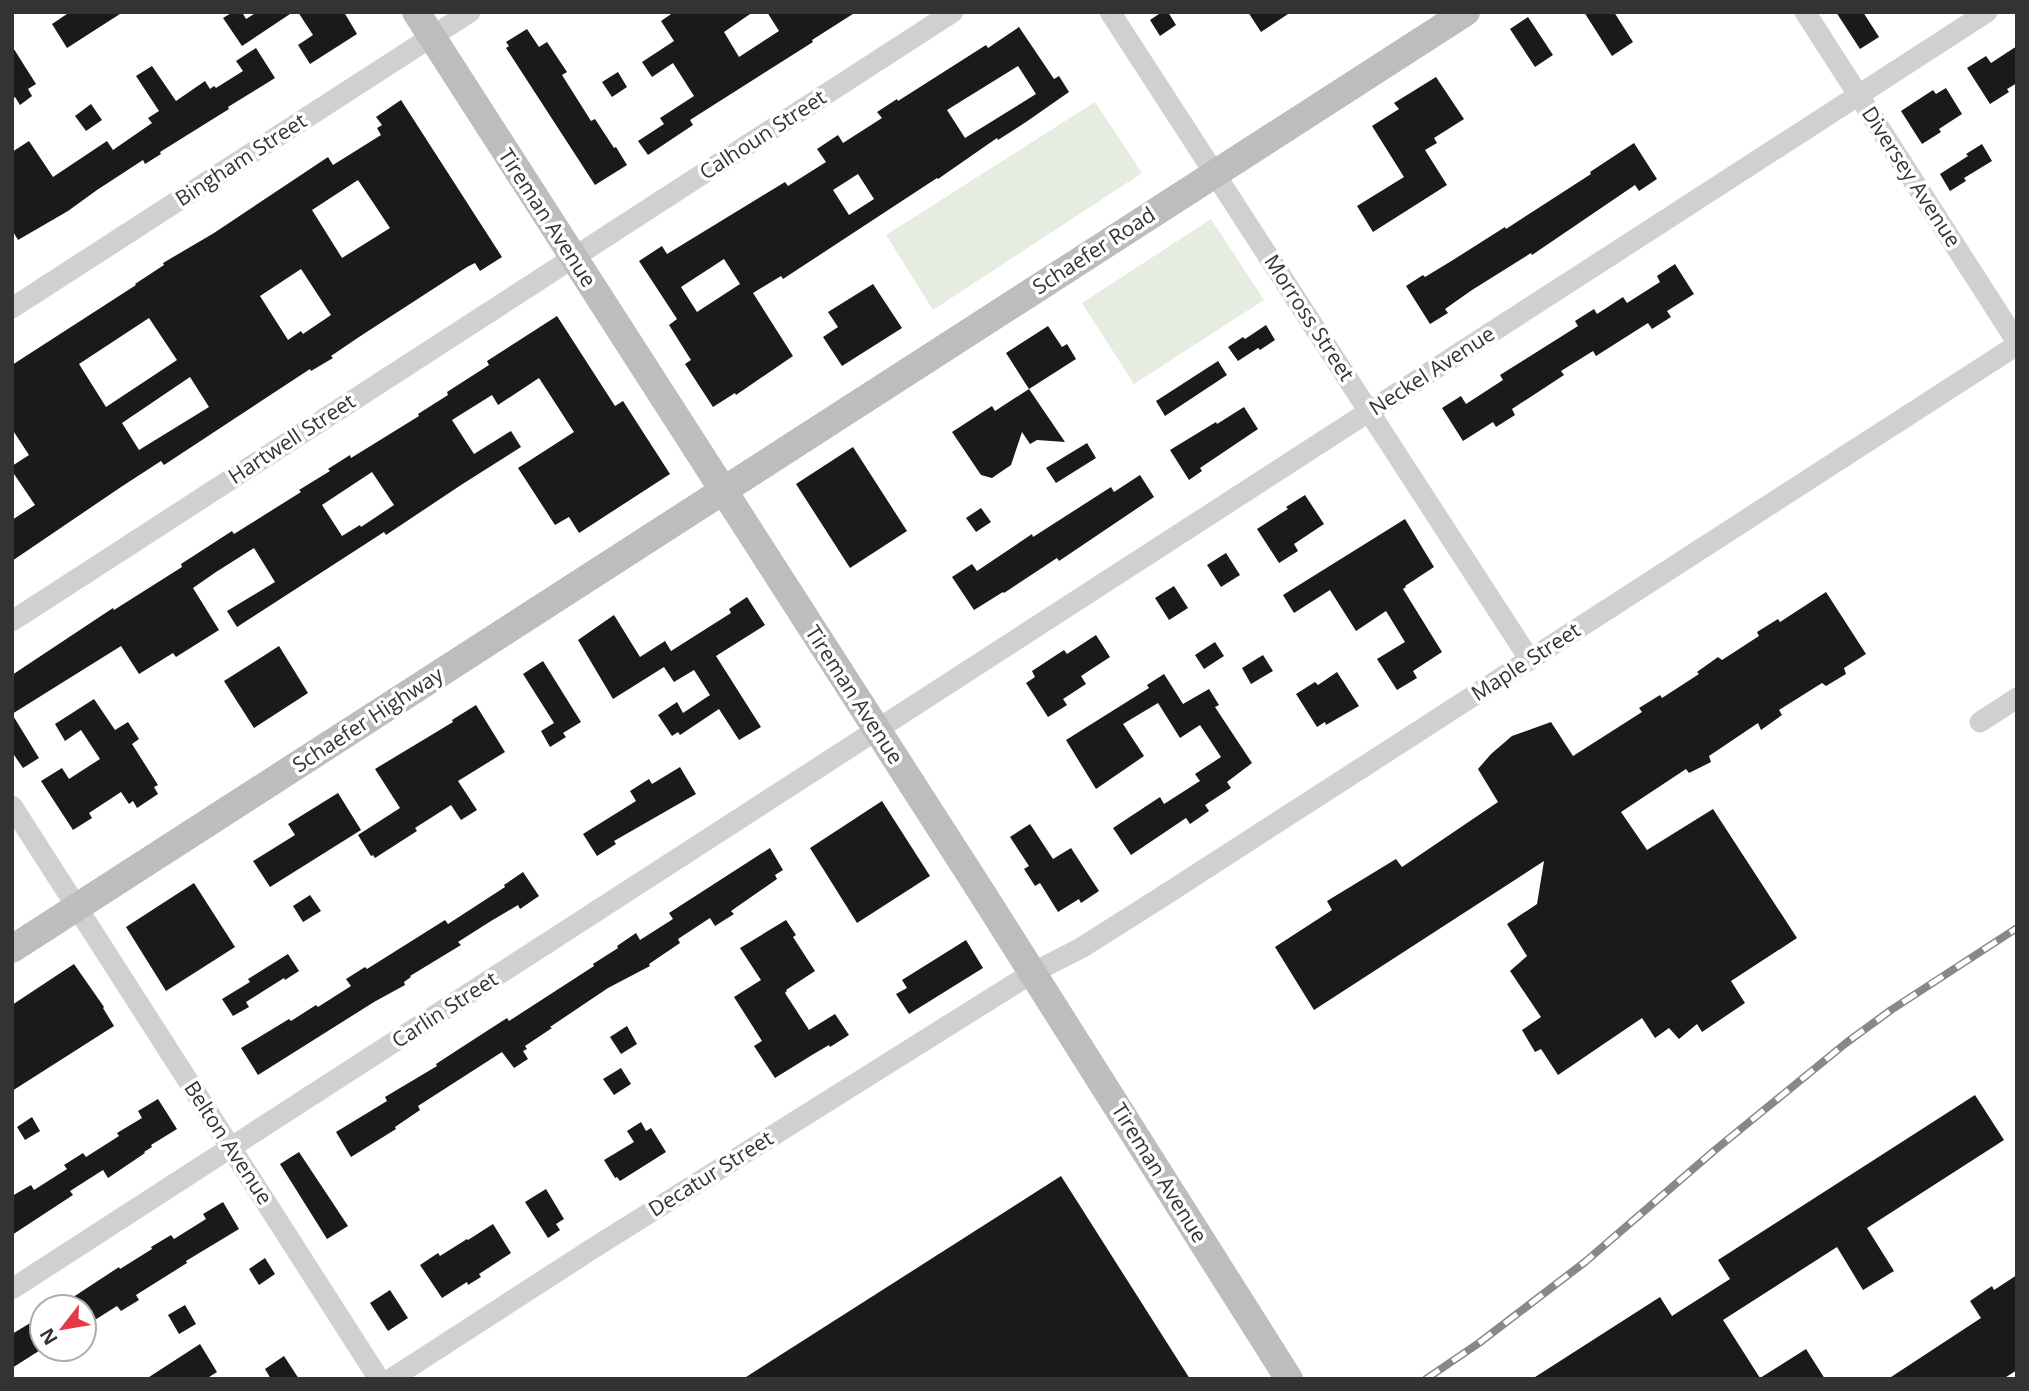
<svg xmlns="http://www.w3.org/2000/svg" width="2029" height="1391" font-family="'Open Sans',sans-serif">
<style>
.green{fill:#e6ecdf}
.building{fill:#1a1a1a;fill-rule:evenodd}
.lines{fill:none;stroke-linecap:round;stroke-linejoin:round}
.street{stroke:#d0d0d0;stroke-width:21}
.secondary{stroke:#bdbdbd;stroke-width:28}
.rail-casing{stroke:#888;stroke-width:8}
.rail{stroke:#fff;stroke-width:5;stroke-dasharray:16;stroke-linecap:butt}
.labels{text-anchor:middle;stroke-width:7;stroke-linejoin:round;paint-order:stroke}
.street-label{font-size:21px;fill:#333;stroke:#fff}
</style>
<rect width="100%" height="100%" fill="#fff"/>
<g class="green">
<polygon points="1095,102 1142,173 933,310 886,235"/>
<polygon points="1211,219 1264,300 1134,384 1082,303"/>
</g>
<g class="building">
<polygon points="70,12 123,12 67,48 52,24"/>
<polygon points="233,12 242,12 246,19 257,12 293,12 242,46 223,18"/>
<polygon points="298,12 344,12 357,34 310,64 298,45 313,35"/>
<polygon points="674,12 753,12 724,32 739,57 779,31 767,12 856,12 812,40 813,42 690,120 693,125 648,155 638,141 664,124 660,118 694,96 673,63 652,77 642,62 674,41 661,21"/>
<polygon points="1162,12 1168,12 1176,25 1160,36 1150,20"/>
<polygon points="1248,12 1291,12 1261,32"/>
<polygon points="1584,12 1614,12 1633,42 1612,56"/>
<polygon points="1836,12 1863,12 1879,37 1860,49"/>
<polygon points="1528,17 1553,55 1535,67 1510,29"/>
<path d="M1019 27 1054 79 1059 76 1069 92 1026 122 998 140 997 138 938 179 937 178 783 279 781 276 753 293 793 356 736 395 735 393 713 407 685 364 691 360 669 325 677 319 639 261 662 246 667 254 785 182 788 186 826 162 817 149 838 135 843 143 882 118 877 112 897 99 898 101 986 45 988 48ZM1018 66 1036 94 965 138 947 110ZM858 174 874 199 849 215 833 190ZM724 259 740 284 697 312 681 287Z"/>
<polygon points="527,29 539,47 547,42 567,72 562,75 591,121 595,119 614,148 616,147 627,165 595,185 506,48 509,46 506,42"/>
<polygon points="12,46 36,84 28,89 32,96 20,105 15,97 12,99"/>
<polygon points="2017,46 2017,83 2007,89 2009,92 1990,104 1967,68 1986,56 1991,63"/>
<polygon points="256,48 275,78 228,107 229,109 160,152 161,154 145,164 143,160 97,190 68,211 18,240 12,230 12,152 29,141 53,177 107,141 113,150 152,123 148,118 159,111 136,76 152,66 176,101 205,81 210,89 214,86 216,88 243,71 236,61"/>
<polygon points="618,72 627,87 612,97 602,82"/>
<polygon points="1436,77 1464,119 1434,138 1437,143 1425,150 1447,185 1373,232 1357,206 1404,177 1372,126 1399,109 1394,103"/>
<polygon points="1946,88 1962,114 1939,129 1941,132 1922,144 1901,111 1933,90 1936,94"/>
<path d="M401 100 502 257 480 271 475 263 467 267 359 337 331 356 333 358 311 371 310 369 164 465 161 461 121 487 12 561V520L35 505 12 471V466L29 455 12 429V365L136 285 135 284 164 265 163 263 214 233 328 157 333 165 381 135 377 128 382 125 376 117ZM358 180 390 228 342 258 312 210ZM301 269 331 315 303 334 301 331 288 340 260 296ZM149 318 177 360 106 407 79 364ZM190 377 209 407 139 450 122 423Z"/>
<polygon points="91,104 102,120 86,131 75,116"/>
<polygon points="1634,143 1657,179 1639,191 1635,185 1532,255 1531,253 1472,290 1445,309 1448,313 1430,324 1406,286 1423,275 1425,277 1453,260 1505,227 1506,229 1591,174 1590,172"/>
<polygon points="1982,144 1992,161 1964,178 1966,181 1950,191 1940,174 1968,156 1966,154"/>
<polygon points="1675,264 1694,294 1667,311 1671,317 1652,329 1648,323 1596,356 1593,351 1561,371 1564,375 1512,409 1515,415 1496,427 1493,422 1463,441 1442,408 1461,396 1466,404 1503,380 1500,375 1578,326 1575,321 1594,309 1597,314 1623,297 1627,303 1660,282 1657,276"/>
<polygon points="873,284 902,328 842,366 823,337 838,327 828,312"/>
<path d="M557 316 615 406 623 401 670 474 579 533 569 517 555 525 518 468 574 432 539 378 498 405 492 395 452 420 474 454 511 431 521 447 461 485 386 535 384 532 237 627 227 611 275 582 254 548 216 572 193 588 219 630 176 657 173 653 139 674 121 646 12 714 39 758 23 768 12 752V675L113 608 114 610 182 567 181 564 232 531 234 534 301 492 299 490 330 471 328 469 350 455 351 458 419 416 418 414 448 395 447 392 489 365 487 361ZM372 472 394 505 361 527 360 525 342 536 322 505Z"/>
<polygon points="1266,325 1275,340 1260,350 1258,348 1238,361 1228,347 1243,337 1245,339"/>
<polygon points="1048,326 1062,347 1067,344 1076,359 1029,389 1006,353"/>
<polygon points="1218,361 1227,375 1165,416 1156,401"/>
<polygon points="1029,389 1065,442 1037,440 1030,444 1022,432 1011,465 992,478 981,475 952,432 992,406 995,411"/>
<polygon points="1244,407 1258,429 1200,468 1202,471 1189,480 1170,450 1216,422 1217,424"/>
<polygon points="1087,443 1096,458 1056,483 1046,468"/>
<polygon points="853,447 907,531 850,568 796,484"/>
<polygon points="1140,475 1154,497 1059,561 1057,558 1004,593 1003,592 974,610 952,577 972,564 977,571 1032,534 1033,537 1111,487 1114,492"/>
<polygon points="1305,495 1324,524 1294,544 1298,551 1279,563 1257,529 1288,509 1286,507"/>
<polygon points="981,508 991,522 976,532 966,518"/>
<polygon points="1405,519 1434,567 1405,586 1406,587 1403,589 1442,652 1413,671 1417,678 1397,690 1377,659 1405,642 1386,611 1356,631 1330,590 1294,613 1283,595"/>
<polygon points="1226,553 1240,575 1221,587 1207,565"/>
<polygon points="1174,586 1188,608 1169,620 1155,598"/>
<polygon points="1826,592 1866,654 1844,668 1846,674 1826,686 1822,683 1779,710 1782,715 1761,730 1758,723 1709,756 1711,762 1689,773 1686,769 1621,812 1647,850 1713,809 1797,938 1731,981 1745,1003 1702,1032 1697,1024 1679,1039 1669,1028 1655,1038 1642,1018 1558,1075 1541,1049 1535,1052 1522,1030 1541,1017 1510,971 1527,956 1507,924 1537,904 1544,861 1314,1010 1275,947 1332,910 1327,901 1396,859 1402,867 1498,802 1478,769 1491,754 1512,736 1551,722 1573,756 1642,712 1639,708 1660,695 1662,698 1699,674 1697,672 1718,657 1722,660 1759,636 1757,632 1778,619 1780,622"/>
<polygon points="747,597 765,625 716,656 761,727 739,740 719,709 680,735 678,732 672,736 658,715 677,702 683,713 710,695 694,670 674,682 664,667 613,699 578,640 614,615 640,657 665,641 671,651 731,613 729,609"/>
<polygon points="1096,635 1110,657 1081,676 1086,684 1063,699 1067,705 1048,717 1026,683 1035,677 1032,671 1064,650 1067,654"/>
<polygon points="1215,642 1224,656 1204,669 1195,655"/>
<polygon points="279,646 308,693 254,728 224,681"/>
<polygon points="1263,655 1273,671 1251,684 1242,668"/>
<polygon points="543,661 581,722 563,733 566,737 550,747 541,731 554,723 523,674"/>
<polygon points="1337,672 1359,706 1326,725 1325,722 1317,727 1296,694 1315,682 1318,685"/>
<polygon points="1164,674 1183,704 1209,689 1219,705 1215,707 1252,763 1227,782 1231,788 1205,805 1209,811 1190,824 1186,818 1131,855 1113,828 1160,797 1164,804 1200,781 1195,774 1221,757 1200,725 1180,738 1158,703 1123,724 1144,756 1096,789 1066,740 1149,688 1147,685"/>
<polygon points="94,699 115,730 128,722 139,739 132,744 158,785 154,787 158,794 137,808 133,801 129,804 121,792 89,813 92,818 73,830 41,781 62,768 69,779 100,759 81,730 65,741 55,724"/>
<polygon points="476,705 505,752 458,781 477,810 461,820 451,805 415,828 417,831 375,858 373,855 371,856 358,835 400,808 375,769 453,722 452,720"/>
<polygon points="680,767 696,794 614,841 616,844 597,856 583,834 636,801 630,791 649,779 652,784"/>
<polygon points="338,793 361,830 270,887 253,861 295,835 288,824"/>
<polygon points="882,801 930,876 857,923 810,848"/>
<polygon points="1030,824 1053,859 1071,848 1099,891 1081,903 1079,899 1058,912 1040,883 1035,886 1024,869 1029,866 1010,837"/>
<polygon points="770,848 783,870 775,875 777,879 731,911 734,914 715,926 710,918 678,939 680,943 649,964 650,966 608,988 550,1027 552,1028 525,1046 527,1049 523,1051 528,1059 514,1068 502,1052 418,1106 420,1110 395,1127 396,1129 351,1157 336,1132 387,1101 385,1097 437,1066 436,1064 459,1049 507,1018 509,1021 594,966 593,964 618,948 617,946 636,933 640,940 673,919 669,913"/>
<polygon points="523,872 539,896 520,909 518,905 491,921 458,942 461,945 410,976 411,977 404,982 405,985 374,1002 258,1075 241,1048 289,1019 291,1021 316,1005 318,1007 351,986 346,979 365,967 367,969 445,920 448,924 505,887 504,885"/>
<polygon points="194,883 235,947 166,991 126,927"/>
<polygon points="310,895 321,911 303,922 293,906"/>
<polygon points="786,920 796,935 793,937 815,971 786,990 787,991 785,993 809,1030 835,1014 849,1035 830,1047 829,1045 812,1055 775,1078 754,1046 762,1041 734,997 761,980 740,948"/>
<polygon points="966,940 983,968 909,1014 896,994 907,988 902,980"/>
<polygon points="288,954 299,971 285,980 284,978 246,1002 249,1007 233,1016 222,999 250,982 248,979"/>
<polygon points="74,964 104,1007 103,1008 114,1026 12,1091 12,1005"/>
<polygon points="627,1026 637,1044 621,1054 610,1037"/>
<polygon points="621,1068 631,1084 614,1095 603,1079"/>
<polygon points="1975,1095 2004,1140 1867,1228 1894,1271 1863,1290 1837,1247 1723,1320 1760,1378 1806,1349 1825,1379 1532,1379 1660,1297 1672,1316 1730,1279 1718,1260"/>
<polygon points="158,1099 177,1129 151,1145 152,1147 144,1152 145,1153 108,1178 103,1170 70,1191 73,1195 12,1235 12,1196 31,1185 34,1190 67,1169 64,1165 83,1153 86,1157 119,1136 117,1133 142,1118 138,1111"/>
<polygon points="32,1117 40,1131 25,1140 17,1127"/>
<polygon points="641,1122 646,1131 651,1128 666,1152 620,1181 617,1177 615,1178 604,1160 634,1142 627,1131"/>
<polygon points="299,1152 348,1226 327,1239 280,1164"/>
<polygon points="1061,1176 1190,1379 743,1379"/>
<polygon points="546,1189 564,1219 556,1224 560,1230 548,1238 525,1202"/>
<polygon points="223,1202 239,1229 186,1261 187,1263 136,1295 139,1300 121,1311 117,1306 90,1323 84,1314 84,1307 58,1307 119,1267 120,1269 152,1249 151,1247 171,1235 174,1239 206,1219 203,1214"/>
<polygon points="493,1224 511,1253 479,1274 481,1277 468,1285 467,1282 442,1298 420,1265 438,1253 440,1256 467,1239 468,1240"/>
<polygon points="265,1258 275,1274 259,1285 249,1269"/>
<polygon points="2017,1275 2017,1370 2003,1379 1888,1379 1981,1318 1970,1301 1992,1286 1994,1290"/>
<polygon points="390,1290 408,1318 388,1331 370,1303"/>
<polygon points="185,1305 196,1324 179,1334 168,1315"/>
<polygon points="42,1316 42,1349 12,1368 12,1334"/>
<polygon points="200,1344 217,1372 206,1379 146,1379"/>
<polygon points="284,1356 299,1379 271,1379 265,1369"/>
</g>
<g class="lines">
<g class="street">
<polyline points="1110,12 1530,660"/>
<polyline points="1805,12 2017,342"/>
<polyline points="12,308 470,12"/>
<polyline points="12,621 953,12"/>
<polyline points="1980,722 2017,698"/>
<polyline points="12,806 379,1379"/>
<polyline points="12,1289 1987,12"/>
<polyline points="391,1379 595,1247 1032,973 1081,948 1157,900 2017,345"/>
</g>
<g class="secondary">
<polyline points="416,12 982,893 1289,1379"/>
<polyline points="12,949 1466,12"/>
</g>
<defs>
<polyline id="rail" points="1426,1379 1479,1343 1585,1262 1715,1150 1846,1043 1891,1010 2017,928"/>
</defs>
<use href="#rail" class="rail-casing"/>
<use href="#rail" class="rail"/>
</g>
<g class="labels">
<g class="street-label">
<text transform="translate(763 135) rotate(-33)" y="7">Calhoun Street</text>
<text transform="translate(241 160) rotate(-33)" y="7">Bingham Street</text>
<text transform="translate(1911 177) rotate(57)" y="7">Diversey Avenue</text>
<text transform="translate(547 218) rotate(57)" y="7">Tireman Avenue</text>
<text transform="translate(1094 251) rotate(-33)" y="7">Schaefer Road</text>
<text transform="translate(1309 318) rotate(57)" y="7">Morross Street</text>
<text transform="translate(1432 371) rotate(-33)" y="7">Neckel Avenue</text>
<text transform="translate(292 439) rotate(-33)" y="7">Hartwell Street</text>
<text transform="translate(1526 662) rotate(-33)" y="7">Maple Street</text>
<text transform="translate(854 695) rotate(57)" y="7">Tireman Avenue</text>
<text transform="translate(368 720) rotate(-33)" y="7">Schaefer Highway</text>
<text transform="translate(445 1010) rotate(-33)" y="7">Carlin Street</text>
<text transform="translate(228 1143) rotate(57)" y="7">Belton Avenue</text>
<text transform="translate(1159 1173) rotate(58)" y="7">Tireman Avenue</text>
<text transform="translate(711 1174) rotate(-32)" y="7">Decatur Street</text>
</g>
</g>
<rect width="2029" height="1391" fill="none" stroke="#333333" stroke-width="28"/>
<g transform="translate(63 1328) rotate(239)"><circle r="33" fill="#ffffff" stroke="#adadad" stroke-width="2"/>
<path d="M0-5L12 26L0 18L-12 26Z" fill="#e63946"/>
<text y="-10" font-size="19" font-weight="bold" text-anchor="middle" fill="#333333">N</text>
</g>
</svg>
